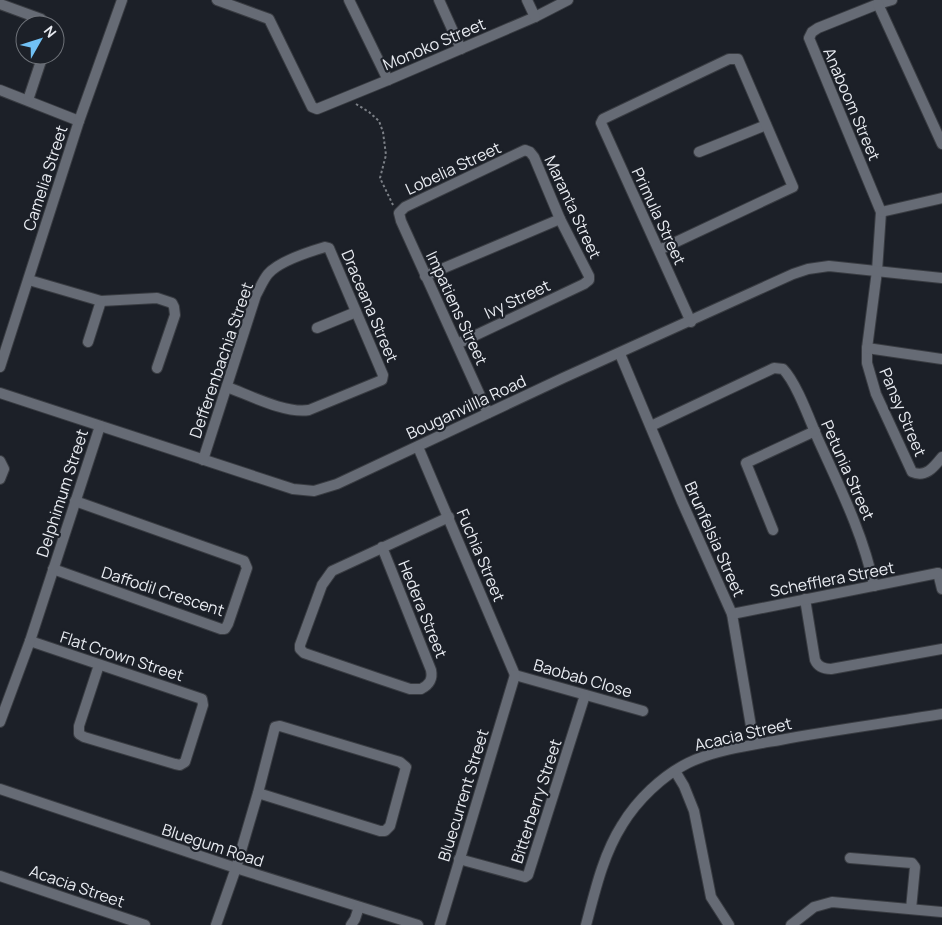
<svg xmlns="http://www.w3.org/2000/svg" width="942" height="925" font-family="Manrope,sans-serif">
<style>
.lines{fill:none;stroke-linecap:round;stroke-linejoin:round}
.minor-casing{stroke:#393c42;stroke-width:12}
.path{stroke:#7c8087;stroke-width:2;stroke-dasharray:2.5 2.5;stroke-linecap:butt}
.minor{stroke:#666b75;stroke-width:10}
.labels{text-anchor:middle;stroke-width:4.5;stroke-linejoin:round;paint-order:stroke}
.street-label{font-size:16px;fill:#e9ecf2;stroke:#1c2028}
</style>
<rect width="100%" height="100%" fill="#1c2028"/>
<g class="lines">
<defs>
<g id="minor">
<polyline points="217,0 269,19 312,107 317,109 388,80 535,17 568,0"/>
<polyline points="349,0 388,80"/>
<polyline points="439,0 461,49"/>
<polyline points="527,0 535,17"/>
<path d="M892 0 878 4 818 28 812 32 809 38 881 212 877 271 867 348V363L876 394 912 472C926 478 934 467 942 457"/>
<polyline points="0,4 41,19 47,25"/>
<polyline points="878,4 942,144"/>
<polyline points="0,90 79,121"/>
<polyline points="28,100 43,55"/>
<polyline points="699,152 766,125"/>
<polyline points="881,212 942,198"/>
<polyline points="659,250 793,187 738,59 729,59 603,119 601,123 691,322"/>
<polyline points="425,276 560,219"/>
<polyline points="29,280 101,301 157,298 172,303 174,307 175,315 157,368"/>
<polyline points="317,328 356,312"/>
<polyline points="88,342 101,301"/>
<polyline points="457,344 584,284 589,280 589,276 560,219 534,157 530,152 525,150 405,207 399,213 401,221 488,413"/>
<polyline points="867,348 942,359"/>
<polyline points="620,354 682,502 732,614 754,744"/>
<polyline points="0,367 79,121 122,0"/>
<polyline points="0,393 293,489 314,491 337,484 563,378 793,274 808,269 829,266 942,278"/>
<path d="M651 426 774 368 783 369C796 382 809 418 817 437 839 486 863 533 874 586"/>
<polyline points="418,447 515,675"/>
<path d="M203 460 256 295C260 288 263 280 268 274 279 261 308 252 325 247L329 248 383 375 382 380 309 410C286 414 249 395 227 387"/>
<polyline points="0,461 4,469 0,479"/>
<polyline points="773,530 746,463 815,431"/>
<path d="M382 547 431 670C433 680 429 685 421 689H410L380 679 304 653 300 649V645L322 585 332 571 449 517"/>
<polyline points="53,569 221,629 225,629 228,624 247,568 244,561 75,501"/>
<polyline points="938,573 942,589"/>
<path d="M805 599 815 660C818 667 824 669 831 669L942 649"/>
<polyline points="732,614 938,573"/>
<polyline points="30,641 202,699 203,705 185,762 180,765 175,764 84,737 79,734 79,726 99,665"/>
<polyline points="515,675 643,711"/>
<polyline points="0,722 30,641 100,426"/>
<polyline points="675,771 684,786 694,811 711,897 729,925"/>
<polyline points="0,789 236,868 418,925"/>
<polyline points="850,858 912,863 915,867 911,909"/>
<polyline points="459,859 525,877 528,875 585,695"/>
<polyline points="0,876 145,925"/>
<polyline points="216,925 236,868 258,793 275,727 280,726 400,762 406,767 390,826 385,831 380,831 258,793"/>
<polyline points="351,925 355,919 359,907"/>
<polyline points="440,925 515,675"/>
<path d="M586 925C595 891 603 855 622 825 637 800 662 776 688 763 715 750 751 745 780 740 834 730 888 723 942 714"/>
<polyline points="791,925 814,907 832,902 942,912"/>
</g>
</defs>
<use href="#minor" class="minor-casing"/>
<polyline class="path" points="356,104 369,112 379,121 383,132 386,155 380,178 393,205"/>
<use href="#minor" class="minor"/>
</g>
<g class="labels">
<g class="street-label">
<text transform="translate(434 44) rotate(-23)" y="6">Monoko Street</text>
<text transform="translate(852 104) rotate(67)" y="6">Anaboom Street</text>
<text transform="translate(453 168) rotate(-25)" y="6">Lobelia Street</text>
<text transform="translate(45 178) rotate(-72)" y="6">Camelia Street</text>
<text transform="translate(573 207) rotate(65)" y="6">Maranta Street</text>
<text transform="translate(659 216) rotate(65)" y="6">Primula Street</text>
<text transform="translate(517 299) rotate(-25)" y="6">Ivy Street</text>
<text transform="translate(370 306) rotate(67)" y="6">Draceana Street</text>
<text transform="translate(457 308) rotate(65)" y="6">Impatiens Street</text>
<text transform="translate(221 360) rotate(-71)" y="6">Defferenbachia Street</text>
<text transform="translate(466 407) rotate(-25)" y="6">Bouganvillla Road</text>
<text transform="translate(903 412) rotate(67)" y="6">Pansy Street</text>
<text transform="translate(848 470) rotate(66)" y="6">Petunia Street</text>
<text transform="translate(62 493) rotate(-72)" y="6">Delphimum Street</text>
<text transform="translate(715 539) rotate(66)" y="6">Brunfelsia Street</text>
<text transform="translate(481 555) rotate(67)" y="6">Fuchia Street</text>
<text transform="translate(832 579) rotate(-11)" y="6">Schefflera Street</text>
<text transform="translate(163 591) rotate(18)" y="6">Daffodil Crescent</text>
<text transform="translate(423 609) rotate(68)" y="6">Hedera Street</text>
<text transform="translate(122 656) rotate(18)" y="6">Flat Crown Street</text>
<text transform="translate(583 678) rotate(16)" y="6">Baobab Close</text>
<text transform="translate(743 734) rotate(-13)" y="6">Acacia Street</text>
<text transform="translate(463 795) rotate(-73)" y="6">Bluecurrent Street</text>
<text transform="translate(536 801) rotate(-72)" y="6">Bitterberry Street</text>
<text transform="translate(213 845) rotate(18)" y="6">Bluegum Road</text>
<text transform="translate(77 886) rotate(19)" y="6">Acacia Street</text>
</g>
</g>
<g transform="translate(40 40) rotate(51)"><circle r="24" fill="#1c2028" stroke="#6e7279"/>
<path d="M0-4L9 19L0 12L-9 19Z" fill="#71c1f5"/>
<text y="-8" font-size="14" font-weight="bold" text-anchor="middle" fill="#e9ecf2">N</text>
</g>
</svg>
